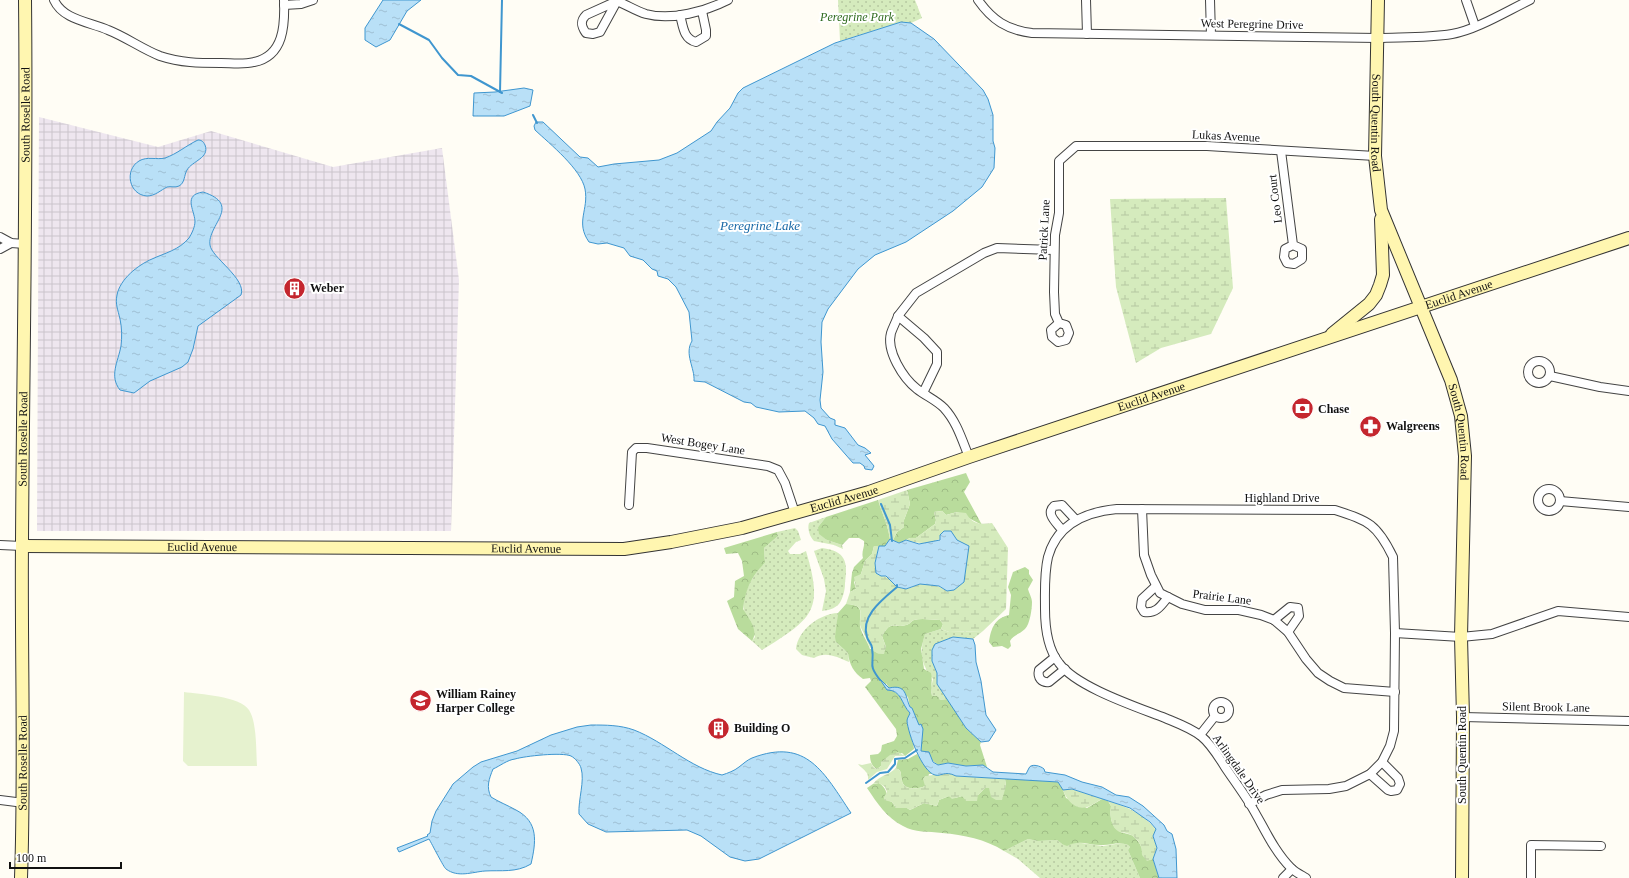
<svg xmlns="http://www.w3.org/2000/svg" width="1629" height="878" font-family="'Times New Roman',serif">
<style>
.industrial{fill:url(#industrial-grid)}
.grass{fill:url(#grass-dots)}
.forest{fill:url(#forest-crowns)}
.wetland{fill:url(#wetland-marsh)}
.pitch{fill:#e6f2cf}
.water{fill:url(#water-ripples);stroke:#3f96cf}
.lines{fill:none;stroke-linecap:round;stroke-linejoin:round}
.stream{stroke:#3f96cf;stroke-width:2}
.minor-casing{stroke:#444;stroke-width:10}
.secondary-casing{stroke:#333;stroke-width:14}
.minor{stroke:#fff;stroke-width:8}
.secondary{stroke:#fff6b0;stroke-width:12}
.labels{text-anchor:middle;stroke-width:4;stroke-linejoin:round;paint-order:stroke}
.park-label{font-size:12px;font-style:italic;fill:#2f6b1f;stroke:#fff}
.street-label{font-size:12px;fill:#111;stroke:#fff}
.poi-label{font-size:12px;font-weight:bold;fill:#111;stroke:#fff;text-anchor:start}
.water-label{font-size:13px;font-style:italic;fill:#1768a6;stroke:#fff}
</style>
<defs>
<pattern id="industrial-grid" width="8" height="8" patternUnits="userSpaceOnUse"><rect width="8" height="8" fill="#eee6ef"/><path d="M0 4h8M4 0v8" fill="none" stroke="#cbc4cc"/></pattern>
<pattern id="grass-dots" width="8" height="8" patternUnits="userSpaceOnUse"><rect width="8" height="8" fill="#d5ebbd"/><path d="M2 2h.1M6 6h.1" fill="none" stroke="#b6c8a1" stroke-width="1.8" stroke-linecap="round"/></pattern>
<pattern id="forest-crowns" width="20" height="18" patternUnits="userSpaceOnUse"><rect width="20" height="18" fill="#b9dc9c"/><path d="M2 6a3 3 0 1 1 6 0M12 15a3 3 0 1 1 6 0" fill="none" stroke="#9ebc85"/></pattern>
<pattern id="wetland-marsh" width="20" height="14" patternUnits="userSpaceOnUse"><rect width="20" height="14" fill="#d5ebbd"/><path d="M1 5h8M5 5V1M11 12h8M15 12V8" fill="none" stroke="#b6c8a1"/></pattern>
<pattern id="water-ripples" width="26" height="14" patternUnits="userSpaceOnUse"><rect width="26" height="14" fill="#b9e0f7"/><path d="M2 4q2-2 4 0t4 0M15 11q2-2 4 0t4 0" fill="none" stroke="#9ebfd3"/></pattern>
</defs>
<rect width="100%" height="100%" fill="#fffdf5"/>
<polygon class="industrial" points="39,117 158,147 211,131 333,167 442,148 459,280 451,531 37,531"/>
<g class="grass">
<polygon points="838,0 915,0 922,18 911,23 901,22 840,41"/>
<path d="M826 517 818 527 827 540 842 545 843 549 834 545 814 541C810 537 807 529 809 523Z"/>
<path d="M795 528 798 531 801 540 796 542 788 551 790 554H800L806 551C824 611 813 618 762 650L752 641 755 637C751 628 746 620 744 611 740 596 754 573 765 563L764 548 778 536 777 532Z"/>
<path d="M822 548C846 551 848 562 845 583 845 590 843 598 839 604 834 609 829 610 822 611L826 591 824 579 814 551Z"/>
<path d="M838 613 836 642 848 653 849 662C837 657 826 651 814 658L802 655 796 649C798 630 819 614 838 613Z"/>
<path d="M941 629 949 632 983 631 973 639 953 637 932 661 937 673V684L948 699 940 700 932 696 931 688 933 679C921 664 919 653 925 634Z"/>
<polygon points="1028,839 1038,841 1057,840 1062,844 1074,842 1103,846 1122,843 1128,845 1130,847 1128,850 1140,878 1040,878 1018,859 1004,851"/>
</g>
<g class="forest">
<polygon points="966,473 970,482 964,492 982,525 957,512 946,515 942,511 934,512 936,520 935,524 916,538 910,538 899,543 893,540 897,532 904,527 904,520 910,504 907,490"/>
<path d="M878 500C882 513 888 525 890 539L885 546H874L872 554 865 561 861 574 854 582 856 589 850 592 852 573 854 567 863 558C861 552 865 547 864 541L859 538H849L842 545 827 540 819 534 818 527 826 517Z"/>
<path d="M777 532 778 536 764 548 765 563C751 576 745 591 743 609 749 619 759 630 752 641L738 629 727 601 734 597 735 581 744 576 742 561 738 553 726 554 724 548Z"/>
<path d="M1025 567 1029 570V574L1033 580 1028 589C1029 593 1032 598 1032 602 1032 609 1030 624 1025 629 1020 634 1013 635 1010 641L1011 646 1008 649 1002 646 993 647 989 642C991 628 995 618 1009 615L1011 595 1008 587 1013 572Z"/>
<path d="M846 604C866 605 859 613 860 626 861 633 868 642 870 649L886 647 882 636C892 619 893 629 906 625 909 625 911 621 914 620 922 618 932 620 940 620L943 624 941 629 925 634 921 649 924 669 931 673C933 681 930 688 932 696H937L940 700 948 699 966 728 981 742 980 745 987 767 978 765 966 766 948 763 938 765 921 751 919 726 912 708 910 707 908 697 893 687 889 688 886 683 887 690C900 690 903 703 910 713L909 717 914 749 905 756 902 753 881 762V766L877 769C872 767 870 761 870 755L878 754 881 751 882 745 894 741 897 736 896 729 865 687 871 681 870 678 863 679C854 673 849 664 848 653L836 642 835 637 838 613Z"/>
<path d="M917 754 932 774H929L925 786C919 789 904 791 902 781 900 775 903 771 896 768L898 760 908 759Z"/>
<path d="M1015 778 1058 782 1063 790 1066 798 1087 808 1102 799 1108 801 1111 806C1110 814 1110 826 1119 831 1123 834 1129 833 1133 836 1141 842 1143 852 1147 860L1153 859 1159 878H1140L1128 850 1130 847 1128 845C1119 841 1112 845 1103 845 1090 846 1080 839 1067 846L1062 844 1057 840 1038 841 1028 839 1004 851C985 839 964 835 942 833 928 831 915 833 903 826 887 818 877 803 867 788L873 784 879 783C886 788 887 792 887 800L892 802 896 808H907L910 810 924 803 937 806 939 800 949 796 955 798 962 796 965 798 978 795 985 788 1006 786 1005 779Z"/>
</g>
<g class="wetland">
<polygon points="1226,198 1233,288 1211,334 1161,348 1136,363 1116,287 1110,199"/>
<path d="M907 490 910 504 904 520V527L897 532 893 540 890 539C888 525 882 513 878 500Z"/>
<path d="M942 511 946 515 957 512 966 513C972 524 980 525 992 523L1008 548 1006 609 983 631 949 632 941 629 943 624 940 620C932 620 922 618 914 620 911 621 909 625 906 625 893 629 892 619 882 636L886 647 884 654C872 655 869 646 865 636 864 633 861 629 860 625 860 612 865 605 846 604L850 592 856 589 854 577 861 574 865 561 872 554 874 546H879L875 563 881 576C891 576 894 588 905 589 910 589 915 585 920 584 930 583 939 586 947 591L957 540 951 532C935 543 925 546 906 540L910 538H916L935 524 936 520 934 512Z"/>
<path d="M898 752 905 756H895L887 769 877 772 868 780C869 771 863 770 858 764L862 765 871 763 874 768 877 769 881 766V762L890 755Z"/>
<path d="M896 768C903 771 900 775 902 781 904 791 919 789 925 786L923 779 925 776 950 773 956 776 1005 779 1006 786 1002 800H996L991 797 989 788H985L978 795 977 801H966L962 796 952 799 949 796 939 800 937 806 924 803 910 810 907 808H896L892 802 884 800V797L887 792 885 787 879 783 873 784C881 774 888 776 896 768Z"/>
<path d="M1069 788 1102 799C1097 801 1092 806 1087 807 1075 811 1066 799 1063 790Z"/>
<path d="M1108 801C1127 807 1143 813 1156 830L1153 836 1157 848 1153 859 1147 861 1142 855C1142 844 1137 836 1126 833 1124 832 1122 833 1120 832 1110 828 1110 814 1111 806Z"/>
</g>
<path class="pitch" d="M184 692C199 694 240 696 249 710 257 722 256 751 257 766H188L183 761Z"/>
<g class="water">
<polygon points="383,0 421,0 407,11 390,40 376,47 365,40 365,28"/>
<path d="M901 22 911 23 934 39 983 90 988 99 993 115V141L995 148 994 168 982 187 953 211 906 242 875 255 858 269 828 309 822 322 821 342 823 372 820 400 821 408 830 418 835 420V425L845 428 858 445 865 448 871 453 865 455 874 466 872 470 865 469 864 466 860 463H853L832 439 825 426 818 424 814 418 805 411 779 412 756 407 751 403 744 402 705 382 694 381C695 368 684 354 692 341L689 312 676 287 668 279 658 276 657 271 652 269 643 260 630 256 624 248 607 243 598 244 589 242C575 222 589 210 585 189 581 169 550 144 535 130L534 126 536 122H543L580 157 588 158 598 167 614 164 659 160 677 153 711 131 717 122 730 108 738 93 743 88 835 43Z"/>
<polygon points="524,88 533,90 530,106 504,116 473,116 474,93 495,92"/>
<path d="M198 140C201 140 203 141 205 145 210 158 192 161 187 170 184 175 185 183 179 186 175 188 171 186 167 187 161 190 155 196 147 196 129 195 124 170 139 161 147 156 157 160 165 158 177 154 187 145 198 140Z"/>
<path d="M203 192C243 205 207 225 210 245 211 257 247 279 241 295L198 326 193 349 188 362 182 367 150 381 134 393 120 390C109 376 118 362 121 346 122 338 122 328 120 319 118 310 115 304 117 295 120 279 138 265 152 259 165 253 179 250 189 238 192 233 195 227 195 221 194 209 183 195 203 192Z"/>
<polygon points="944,531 951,531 957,540 969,546 964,582 954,590 947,591 939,586 920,584 906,589 897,587 886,576 881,576 876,573 875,563 879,546 885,546 890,539 899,543 906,540 919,544 940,540 940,535"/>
<polygon points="953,637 973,639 975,645 976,662 981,681 986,715 996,730 989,741 981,742 966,728 937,684 937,673 932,661 932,650 935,644"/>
<path d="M879 678 889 688C907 684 905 696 910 707L912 708 919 725 921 724 923 729 921 751 929 752 933 762 938 765 948 763 966 766 983 765 993 772 1026 774C1027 772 1028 770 1029 768 1031 763 1041 766 1044 769L1045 772 1065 775 1082 782 1102 787 1116 795 1129 797 1143 806 1164 825 1167 831 1172 834 1176 849 1177 878H1159L1153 859 1157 848 1153 836 1156 829 1150 822 1130 808 1072 789 1063 790 1058 782 956 776C944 770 941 777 935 775 922 772 908 733 907 721 907 718 909 716 910 713 901 704 902 690 887 690Z"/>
<path d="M591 725C606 725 620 725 634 730 665 742 690 768 722 775 728 773 734 771 739 767 743 764 747 760 752 758 807 737 824 773 851 813L759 859 745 861 730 857 701 836 687 830 606 832 588 824 579 814C578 800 585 781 581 768 580 764 575 758 571 756 562 752 525 756 515 759 507 760 500 766 493 769 489 779 486 787 491 797 499 802 507 805 516 810 539 822 536 842 531 864 516 873 501 870 485 871 472 872 458 878 446 869 444 868 432 844 429 839L399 852 397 848 428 836 427 835 430 833 432 821 436 811 453 784 473 767 481 762 517 751 551 735 577 727Z"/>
</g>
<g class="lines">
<g class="stream">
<polyline points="399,24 429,40 442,58 458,75 471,76 502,93"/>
<polyline points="500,92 502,0"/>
<polyline points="533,115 537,123"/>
<polyline points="881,504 890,525 892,541"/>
<path d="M880 680C867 663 875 666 872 648 872 644 868 641 867 637 860 616 883 599 897 587V585"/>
<polyline points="866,783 880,773 888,772 895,764 895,759 905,758 917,750"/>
</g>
<defs>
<g id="minor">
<path d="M54 0C63 20 90 22 108 30 126 37 142 49 160 56 181 63 199 63 221 63 231 63 243 65 254 62 284 56 285 25 284 0"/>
<path d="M978 0C992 20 1007 30 1032 33L1378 38C1402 37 1428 38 1452 34 1476 30 1507 11 1530 0"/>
<polyline points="1086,0 1087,34"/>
<polyline points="1210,0 1211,35"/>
<polyline points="1466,0 1475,26"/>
<path d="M617 1C627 5 636 11 646 14 672 21 706 11 728 0"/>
<path d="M617 1 600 32 593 34 586 33C581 26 580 21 586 15Z"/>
<polyline points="284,5 301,4 313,0"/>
<path d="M680 15C683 25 683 39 696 42L706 36V30L702 11"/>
<polyline points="1281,151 1293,245 1285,249 1284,257 1287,263 1294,264 1302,259 1302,249 1293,245"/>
<polyline points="0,237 11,243 25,244"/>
<polyline points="0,249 11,243"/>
<polyline points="898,316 916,293 984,253 997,248 1054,250"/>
<polyline points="1059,323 1066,325 1069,333 1066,340 1058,342 1052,337 1051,330 1059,323 1055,314 1054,292 1055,235 1059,213 1059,161 1076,146 1207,146 1375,156"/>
<circle cx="1539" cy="372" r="11"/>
<polyline points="1550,376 1600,387 1629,391"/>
<path d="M923 393 937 364V352L924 338 898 316C896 322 893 327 891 333 886 351 903 378 917 389 926 396 936 400 944 408 957 422 962 440 969 457"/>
<circle cx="1549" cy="500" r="11"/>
<polyline points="1560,501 1629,507"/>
<polyline points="629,505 632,452 636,448 647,448 768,466 778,470 785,483 795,513"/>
<polyline points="1142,509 1144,555 1151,575 1160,593 1182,604 1205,610 1239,610 1261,615 1274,620 1288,632 1306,659 1318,673 1330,681 1344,688 1395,692"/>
<path d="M1062 530C1057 523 1045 514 1054 506L1062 505 1076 520"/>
<polyline points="0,545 22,546"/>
<path d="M1156 586 1142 599 1141 607 1144 612C1156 614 1161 606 1168 597"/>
<polyline points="1274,620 1290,607 1298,608 1299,616 1288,632"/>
<polyline points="1395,633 1461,637 1492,634 1558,611 1629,617"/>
<path d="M1055 657 1039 670C1037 678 1042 683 1049 682L1065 669"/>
<circle cx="1221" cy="710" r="8"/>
<polyline points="1463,717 1629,721"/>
<polyline points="1200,735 1215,716"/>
<polyline points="1370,774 1388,790 1391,791 1397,790 1400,784 1398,778 1382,762"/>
<polyline points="0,800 24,803"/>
<path d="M1249 804 1266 795 1282 790 1329 789 1346 786 1370 774 1382 762 1390 746 1394 731 1395 633 1393 557C1377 524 1369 521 1335 510L1117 509C1085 512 1057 524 1048 557 1044 574 1045 591 1045 609 1045 627 1047 648 1059 663 1076 687 1137 707 1165 718 1177 723 1191 728 1201 736 1211 744 1218 756 1225 767 1233 779 1242 791 1250 804 1263 825 1273 850 1291 868 1295 872 1301 875 1306 878"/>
<polyline points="1283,878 1292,869"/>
<polyline points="1531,878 1531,845 1601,846"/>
</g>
<g id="secondary">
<path id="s1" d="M1378 0 1375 156 1381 210 1451 380 1461 416 1465 456 1461 637 1463 717 1462 878"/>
<polyline points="1332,334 1369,304 1376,295 1380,285 1383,275 1381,219"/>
<path id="s2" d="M22 546 624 549 671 542 742 528 869 492 969 457 1629 238"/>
<path id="s3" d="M21 878C25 766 21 655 22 543 23 362 27 181 25 0"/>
</g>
</defs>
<use href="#minor" class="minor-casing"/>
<use href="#secondary" class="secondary-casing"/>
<use href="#minor" class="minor"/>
<use href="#secondary" class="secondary"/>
</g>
<defs>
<symbol id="building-disc" viewBox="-11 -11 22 22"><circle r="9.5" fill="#c4262e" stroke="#fff"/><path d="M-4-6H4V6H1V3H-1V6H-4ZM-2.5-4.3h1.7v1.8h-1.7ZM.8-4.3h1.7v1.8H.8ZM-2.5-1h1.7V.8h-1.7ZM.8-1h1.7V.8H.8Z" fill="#fff"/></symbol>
<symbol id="bank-disc" viewBox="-11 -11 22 22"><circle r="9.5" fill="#c4262e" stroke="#fff"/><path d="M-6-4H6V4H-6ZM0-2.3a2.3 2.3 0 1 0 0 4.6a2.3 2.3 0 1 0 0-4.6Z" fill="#fff"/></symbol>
<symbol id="pharmacy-disc" viewBox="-11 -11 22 22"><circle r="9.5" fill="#c4262e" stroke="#fff"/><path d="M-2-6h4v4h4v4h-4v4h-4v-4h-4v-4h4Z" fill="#fff"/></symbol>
<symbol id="university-disc" viewBox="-11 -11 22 22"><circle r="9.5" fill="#c4262e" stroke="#fff"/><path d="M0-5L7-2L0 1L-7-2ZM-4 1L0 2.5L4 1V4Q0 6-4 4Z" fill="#fff"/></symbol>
</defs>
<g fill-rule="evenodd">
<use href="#building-disc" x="282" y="276" width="25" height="25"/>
<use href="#bank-disc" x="1290" y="396" width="25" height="25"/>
<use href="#pharmacy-disc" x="1358" y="414" width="25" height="25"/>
<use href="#university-disc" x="408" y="688" width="25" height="25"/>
<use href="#building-disc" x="706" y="716" width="25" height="25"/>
</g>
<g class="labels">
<g class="park-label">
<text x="857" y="21">Peregrine Park</text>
</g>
<g class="street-label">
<text transform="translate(1252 24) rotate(1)" y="4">West Peregrine Drive</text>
<text dy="4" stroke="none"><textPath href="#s3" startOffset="763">South Roselle Road</textPath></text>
<text dy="4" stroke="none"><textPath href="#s1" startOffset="123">South Quentin Road</textPath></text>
<text transform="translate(1226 136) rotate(3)" y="4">Lukas Avenue</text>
<text transform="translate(1275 199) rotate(-97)" y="4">Leo Court</text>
<text transform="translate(1044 230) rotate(-87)" y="4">Patrick Lane</text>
<text dy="4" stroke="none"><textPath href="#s2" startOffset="1476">Euclid Avenue</textPath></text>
<text dy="4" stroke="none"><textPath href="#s2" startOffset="1152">Euclid Avenue</textPath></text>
<text dy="4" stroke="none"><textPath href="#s1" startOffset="447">South Quentin Road</textPath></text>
<text dy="4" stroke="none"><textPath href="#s3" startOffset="439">South Roselle Road</textPath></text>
<text transform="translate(703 444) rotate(9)" y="4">West Bogey Lane</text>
<text x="1282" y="502">Highland Drive</text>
<text dy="4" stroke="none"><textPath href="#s2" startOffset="828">Euclid Avenue</textPath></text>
<text dy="4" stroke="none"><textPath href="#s2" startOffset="180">Euclid Avenue</textPath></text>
<text dy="4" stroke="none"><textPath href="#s2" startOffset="504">Euclid Avenue</textPath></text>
<text transform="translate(1222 597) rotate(7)" y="4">Prairie Lane</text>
<text transform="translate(1546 707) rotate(1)" y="4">Silent Brook Lane</text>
<text transform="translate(1462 755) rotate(-90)" y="4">South Quentin Road</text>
<text dy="4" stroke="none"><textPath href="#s3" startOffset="115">South Roselle Road</textPath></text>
<text transform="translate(1239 769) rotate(55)" y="4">Arlingdale Drive</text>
</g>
<g class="poi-label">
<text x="310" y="292">Weber</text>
<text x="1318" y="413">Chase</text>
<text x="1386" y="430">Walgreens</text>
<text x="436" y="698">William Rainey<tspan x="436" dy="14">Harper College</tspan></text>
<text x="734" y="732">Building O</text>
</g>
<g class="water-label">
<text x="760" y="230">Peregrine Lake</text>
</g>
</g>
<path d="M10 862v6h111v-6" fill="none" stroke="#111111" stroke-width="2"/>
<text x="16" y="862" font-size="12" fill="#111111" stroke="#ffffff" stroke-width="3" paint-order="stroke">100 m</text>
</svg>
